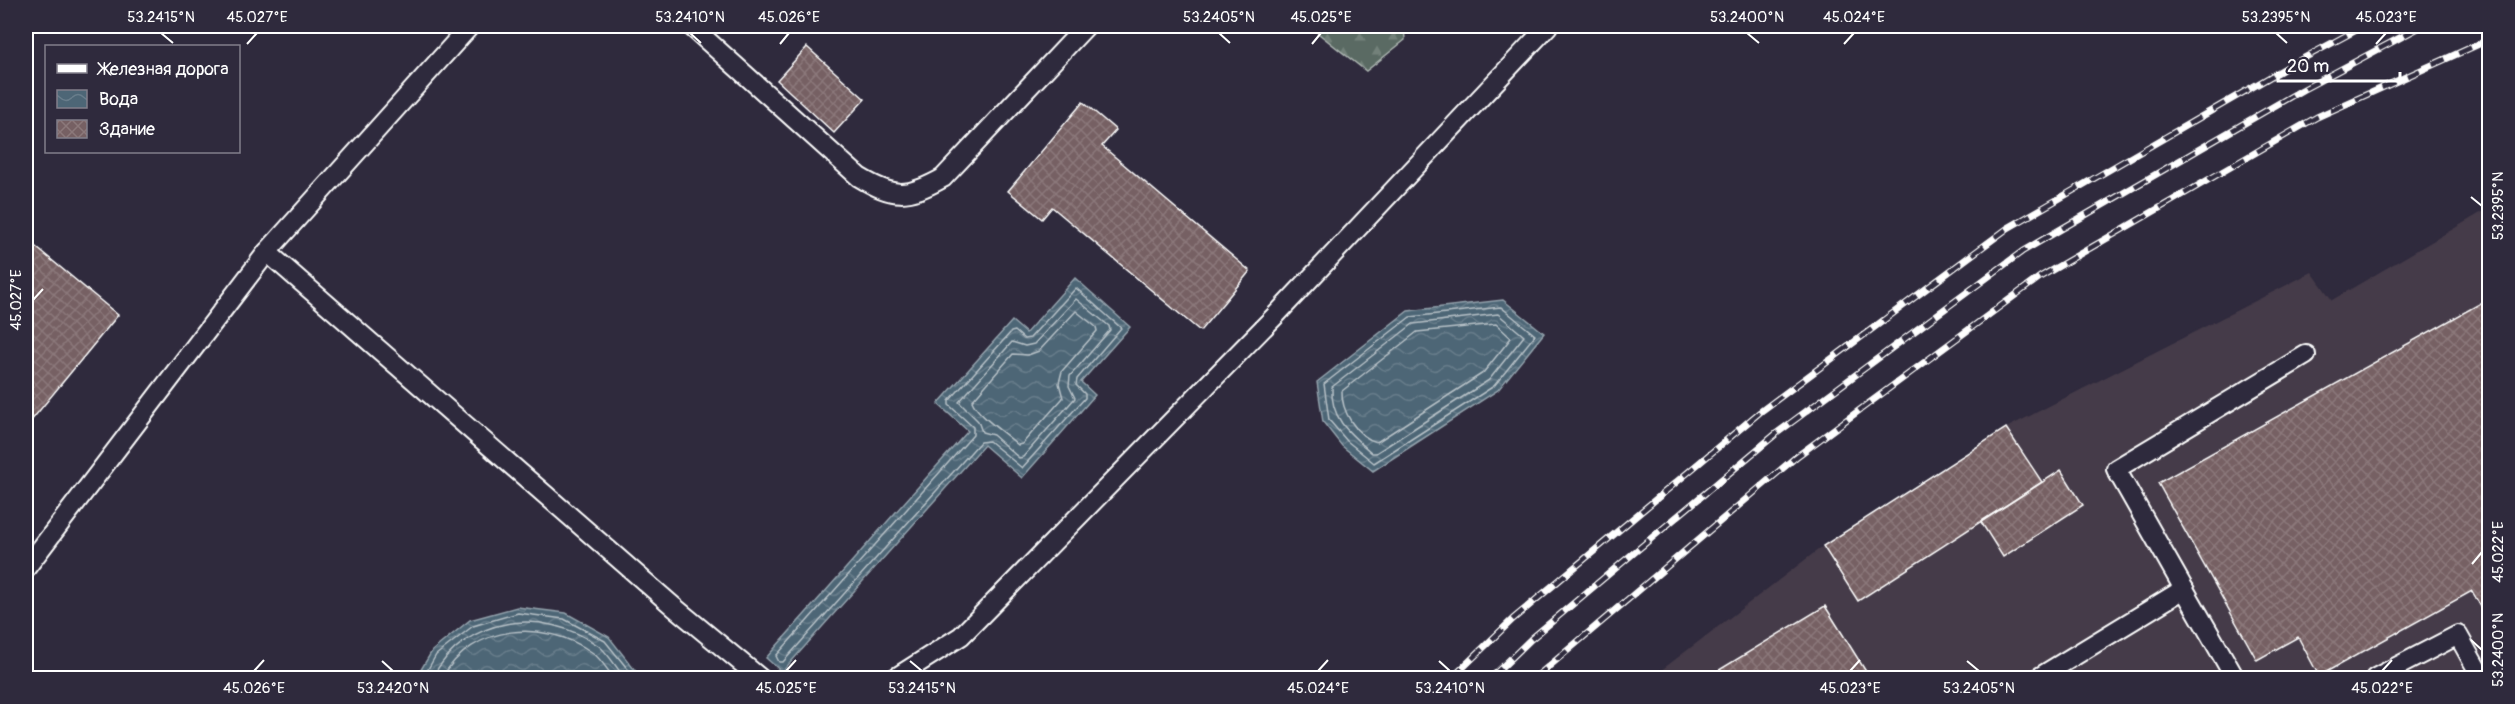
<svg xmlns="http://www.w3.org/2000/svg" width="2515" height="704" font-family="Pangolin,sans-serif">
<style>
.built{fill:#443a48}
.forest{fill:url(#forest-firs);stroke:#acb5b1;stroke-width:1.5}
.water{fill:url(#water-waves);stroke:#94a3ad;stroke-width:1.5}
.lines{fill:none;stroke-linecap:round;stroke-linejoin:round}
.shore{stroke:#b8c2c8;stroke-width:1.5}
.building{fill:url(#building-cross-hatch);stroke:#fff;stroke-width:1.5}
.lane-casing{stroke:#fff;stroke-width:22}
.lane{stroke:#2f2a3d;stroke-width:18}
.rail-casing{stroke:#fff;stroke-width:7}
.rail{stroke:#2f2a3d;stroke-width:4.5;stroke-dasharray:14;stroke-linecap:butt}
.ticks{fill:none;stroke:#fff;stroke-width:2}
.neatline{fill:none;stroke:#fff;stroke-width:2}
.ticks-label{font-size:15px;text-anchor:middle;fill:#fff}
</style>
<defs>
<pattern id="forest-firs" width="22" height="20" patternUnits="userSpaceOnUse" patternTransform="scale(1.5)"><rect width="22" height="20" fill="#5a6b63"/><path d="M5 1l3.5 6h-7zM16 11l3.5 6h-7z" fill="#73817a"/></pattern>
<pattern id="water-waves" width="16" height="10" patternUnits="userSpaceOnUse" patternTransform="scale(1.5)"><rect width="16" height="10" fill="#4d6676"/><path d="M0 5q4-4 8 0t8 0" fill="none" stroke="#687d8b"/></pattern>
<pattern id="building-cross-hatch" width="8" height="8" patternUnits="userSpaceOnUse" patternTransform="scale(1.5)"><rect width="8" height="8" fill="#766063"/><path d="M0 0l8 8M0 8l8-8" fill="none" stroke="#8b787a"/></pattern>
</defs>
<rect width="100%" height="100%" fill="#2f2a3d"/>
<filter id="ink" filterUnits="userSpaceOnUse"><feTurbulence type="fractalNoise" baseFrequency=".0167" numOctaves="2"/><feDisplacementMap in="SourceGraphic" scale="12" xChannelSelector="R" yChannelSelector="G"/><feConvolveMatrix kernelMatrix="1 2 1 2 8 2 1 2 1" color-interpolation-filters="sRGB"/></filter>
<g filter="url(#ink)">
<polygon class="built" points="2489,208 2489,678 1651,678 1823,546 2006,428 2312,272 2332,300"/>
<polygon class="forest" points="1309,26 1404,26 1405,40 1366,71"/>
<g class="water">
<polygon points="1075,278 1130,327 1081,382 1095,395 1022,478 984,445 782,672 766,658 968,431 938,404 1012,321 1026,333"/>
<polygon points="1503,300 1544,333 1498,390 1373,471 1342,446 1323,422 1317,382 1408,311"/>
<polygon points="517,607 566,613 609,637 641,678 416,678 432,651 470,620"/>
</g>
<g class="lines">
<g class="shore">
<polygon points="1076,288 1121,328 1077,379 1076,385 1085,394 1085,398 1022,468 989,441 980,442 783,662 779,662 776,656 973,435 973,427 949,405 949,401 1011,332 1015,331 1024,339 1030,338"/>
<polygon points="1076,299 1109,326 1110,330 1070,376 1069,386 1075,398 1023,457 1019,458 993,435 982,432 978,421 959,402 1012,342 1025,346 1034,344"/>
<polygon points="1501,307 1535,335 1494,386 1374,463 1347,441 1329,420 1324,384 1410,317"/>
<path d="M1076 311 1096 327 1097 331 1062 371 1059 383 1063 398 1022 444 1018 445C1005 433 978 416 972 401L1013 354 1028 355 1039 351Z"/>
<path d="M1498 314 1524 336 1489 380 1376 453H1372C1350 434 1330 419 1332 387L1413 324Z"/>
<path d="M1496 324 1511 338 1483 373 1377 442C1356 437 1341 410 1342 391L1417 332Z"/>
<polyline points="423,678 436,655 473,626 518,613 564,619 605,641 635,678"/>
<path d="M432 678C466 616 542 606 599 646 609 654 617 669 625 678"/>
<path d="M442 678C473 623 545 619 593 653 601 659 608 671 614 678"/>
</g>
</g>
<g class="building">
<polygon points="807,47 865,99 834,133 777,80"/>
<polygon points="1083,102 1116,130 1102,146 1250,271 1200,331 1052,207 1042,219 1008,191"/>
<polygon points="31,243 118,315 26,427 26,249"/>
<polygon points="2490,298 2490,623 2472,591 2319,676 2298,637 2257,660 2158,483"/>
<polygon points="2006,428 2042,482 1858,601 1823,546"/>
<polygon points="2061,470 2083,505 2003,557 1981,522"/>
<polygon points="1825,606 1870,678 1706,678"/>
</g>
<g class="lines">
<defs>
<g id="lane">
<path d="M691 26 859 177C894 198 907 198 943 178L1086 26"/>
<polyline points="267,252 674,607 760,678"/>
<polyline points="26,568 267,252 470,26"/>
<polyline points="2184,589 2116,469 2306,355"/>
<polyline points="895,678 961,636 1274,317 1548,26"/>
<polyline points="2038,678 2184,589 2235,678"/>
<polyline points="2375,678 2458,635 2482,678"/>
</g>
</defs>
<use href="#lane" class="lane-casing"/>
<use href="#lane" class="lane"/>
<defs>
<g id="rail">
<polyline points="1452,678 1513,619 1760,412 2008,228 2289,66 2364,26"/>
<polyline points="1491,678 1531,639 1777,433 2023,251 2302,90 2422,26"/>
<polyline points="1535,678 1796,457 2040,277 2317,117 2490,39"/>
</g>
</defs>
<use href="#rail" class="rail-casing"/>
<use href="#rail" class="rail"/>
</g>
</g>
<path class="ticks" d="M161 33 173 43M690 33 701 43M1219 33 1230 43M1747 33 1759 43M2276 33 2287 43M247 44 257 33M780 44 789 33M1312 44 1321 33M1844 44 1854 33M2376 44 2386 33M2471 197 2482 206M33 300 43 289M2472 564 2482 552M2471 640 2482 650M382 661 393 671M910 661 922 671M1439 661 1450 671M1967 661 1979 671M254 671 264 660M786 671 796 660M1318 671 1328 660M1850 671 1860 660M2382 671 2392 660"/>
<rect width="2515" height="704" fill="none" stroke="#2f2a3d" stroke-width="66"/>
<rect x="45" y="45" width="195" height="108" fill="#2f2a3d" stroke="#827f8b" stroke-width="1.5"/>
<rect x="57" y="64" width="30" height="9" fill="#ffffff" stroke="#827f8b" stroke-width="1.5"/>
<text x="99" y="75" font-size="18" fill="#ffffff">Железная дорога</text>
<rect x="57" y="90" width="30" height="18" fill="url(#water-waves)" stroke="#827f8b" stroke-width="1.5"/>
<text x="99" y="105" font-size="18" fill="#ffffff">Вода</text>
<rect x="57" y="120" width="30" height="18" fill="url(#building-cross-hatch)" stroke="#827f8b" stroke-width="1.5"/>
<text x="99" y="135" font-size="18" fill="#ffffff">Здание</text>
<path d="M2278 72v9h122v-9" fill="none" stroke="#ffffff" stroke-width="3"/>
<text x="2287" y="72" font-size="18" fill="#ffffff" stroke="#2f2a3d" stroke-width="4.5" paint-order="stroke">20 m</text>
<rect x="33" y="33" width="2449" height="638" class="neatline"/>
<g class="ticks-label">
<text x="161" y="22">53.2415°N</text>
<text x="257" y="22">45.027°E</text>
<text x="690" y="22">53.2410°N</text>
<text x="789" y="22">45.026°E</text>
<text x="1219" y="22">53.2405°N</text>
<text x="1321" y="22">45.025°E</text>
<text x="1747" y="22">53.2400°N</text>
<text x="1854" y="22">45.024°E</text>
<text x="2276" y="22">53.2395°N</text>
<text x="2386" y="22">45.023°E</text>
<text transform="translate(2498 206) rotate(-90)" y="5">53.2395°N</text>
<text transform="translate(16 300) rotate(-90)" y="5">45.027°E</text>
<text transform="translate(2498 552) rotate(-90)" y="5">45.022°E</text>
<text transform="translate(2498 650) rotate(-90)" y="5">53.2400°N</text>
<text x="254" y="693">45.026°E</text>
<text x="393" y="693">53.2420°N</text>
<text x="786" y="693">45.025°E</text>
<text x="922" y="693">53.2415°N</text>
<text x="1318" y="693">45.024°E</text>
<text x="1450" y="693">53.2410°N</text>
<text x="1850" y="693">45.023°E</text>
<text x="1979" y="693">53.2405°N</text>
<text x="2382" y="693">45.022°E</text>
</g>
</svg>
